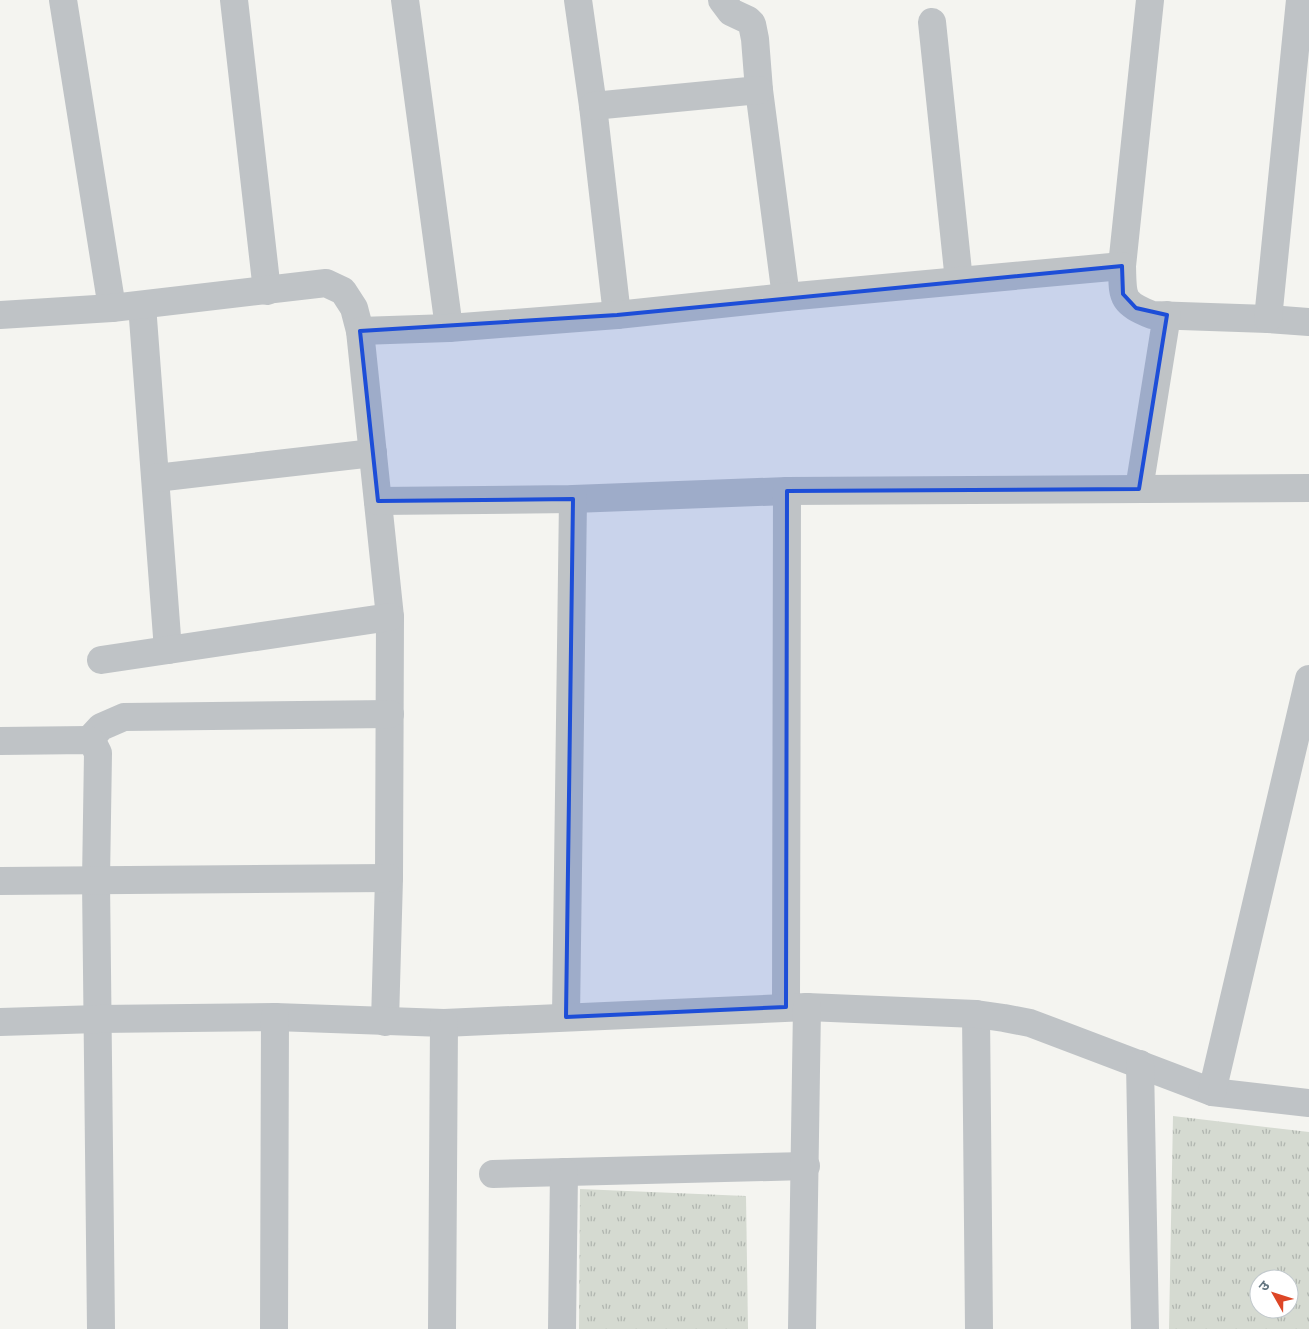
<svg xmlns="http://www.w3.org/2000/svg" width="1309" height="1329" font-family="Jost,'Noto Sans Devanagari',sans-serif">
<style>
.grass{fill:url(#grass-tufts);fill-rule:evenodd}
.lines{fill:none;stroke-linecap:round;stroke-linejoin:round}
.minor{stroke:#bfc3c6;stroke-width:28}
.marked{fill:#1d4ed8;fill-opacity:0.2;stroke:#1d4ed8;stroke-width:4;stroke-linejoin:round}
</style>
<defs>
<pattern id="grass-tufts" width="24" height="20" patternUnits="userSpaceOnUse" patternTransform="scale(1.25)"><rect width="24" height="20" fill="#d5dad1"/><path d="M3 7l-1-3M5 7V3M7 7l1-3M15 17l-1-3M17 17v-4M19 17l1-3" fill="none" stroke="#b0b5af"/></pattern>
</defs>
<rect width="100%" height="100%" fill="#f4f4f0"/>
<g class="grass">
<path d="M1173 1116 1309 1132V1329H1169ZM1259 1279H1289V1309H1259Z"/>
<polygon points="580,1189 746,1196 748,1329 579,1329"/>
</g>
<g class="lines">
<g class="minor">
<polyline points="63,0 112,308"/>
<polyline points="234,0 267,291"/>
<polyline points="405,0 449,328"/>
<polyline points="578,0 593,106 617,315"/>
<polyline points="722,0 731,12 748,20 752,24 755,39 759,90 786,297"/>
<path d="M1150 0 1122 266C1123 297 1120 302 1152 315L1268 319 1309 322"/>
<polyline points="932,22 959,281"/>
<polyline points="593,106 759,90"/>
<polyline points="142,305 168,650"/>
<polyline points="0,315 112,308 326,283 343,291 354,308 360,331 390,617 389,878 385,1022"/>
<polyline points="1268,319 1300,0"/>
<polyline points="360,331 449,328 617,315 786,297 1122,266"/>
<polyline points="156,478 373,453"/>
<polyline points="1139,489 1167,315"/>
<polyline points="378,501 573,499 787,491 1309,488"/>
<polyline points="101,660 390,617"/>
<polyline points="89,740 101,727 124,717 390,714"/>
<polyline points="0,741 89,740 93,743 98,753 96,881 101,1329"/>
<polyline points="0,881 389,878"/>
<polyline points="786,1007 787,491"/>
<polyline points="976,1014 979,1329"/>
<polyline points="566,1017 573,499"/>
<polyline points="0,1022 98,1019 275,1017 444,1023 807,1007 976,1014 1004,1018 1030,1023 1212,1092 1309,1103"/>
<polyline points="1140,1064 1145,1329"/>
<polyline points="1212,1092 1309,679"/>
<polyline points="493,1174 806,1166"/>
<polyline points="274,1329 275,1017"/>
<polyline points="442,1329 444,1023"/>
<polyline points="562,1329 564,1172"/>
<polyline points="802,1329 807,1007"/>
</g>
</g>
<path class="marked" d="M1122 266 1123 294 1136 308 1167 315 1139 489 787 491 786 1007 566 1017 573 499 378 501 360 331 617 315Z"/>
<g transform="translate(1274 1294) rotate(309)"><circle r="24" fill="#ffffff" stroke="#c1c8cc"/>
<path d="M0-4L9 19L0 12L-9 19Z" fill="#dd4626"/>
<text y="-8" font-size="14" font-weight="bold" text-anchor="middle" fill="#637580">उ</text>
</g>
</svg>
